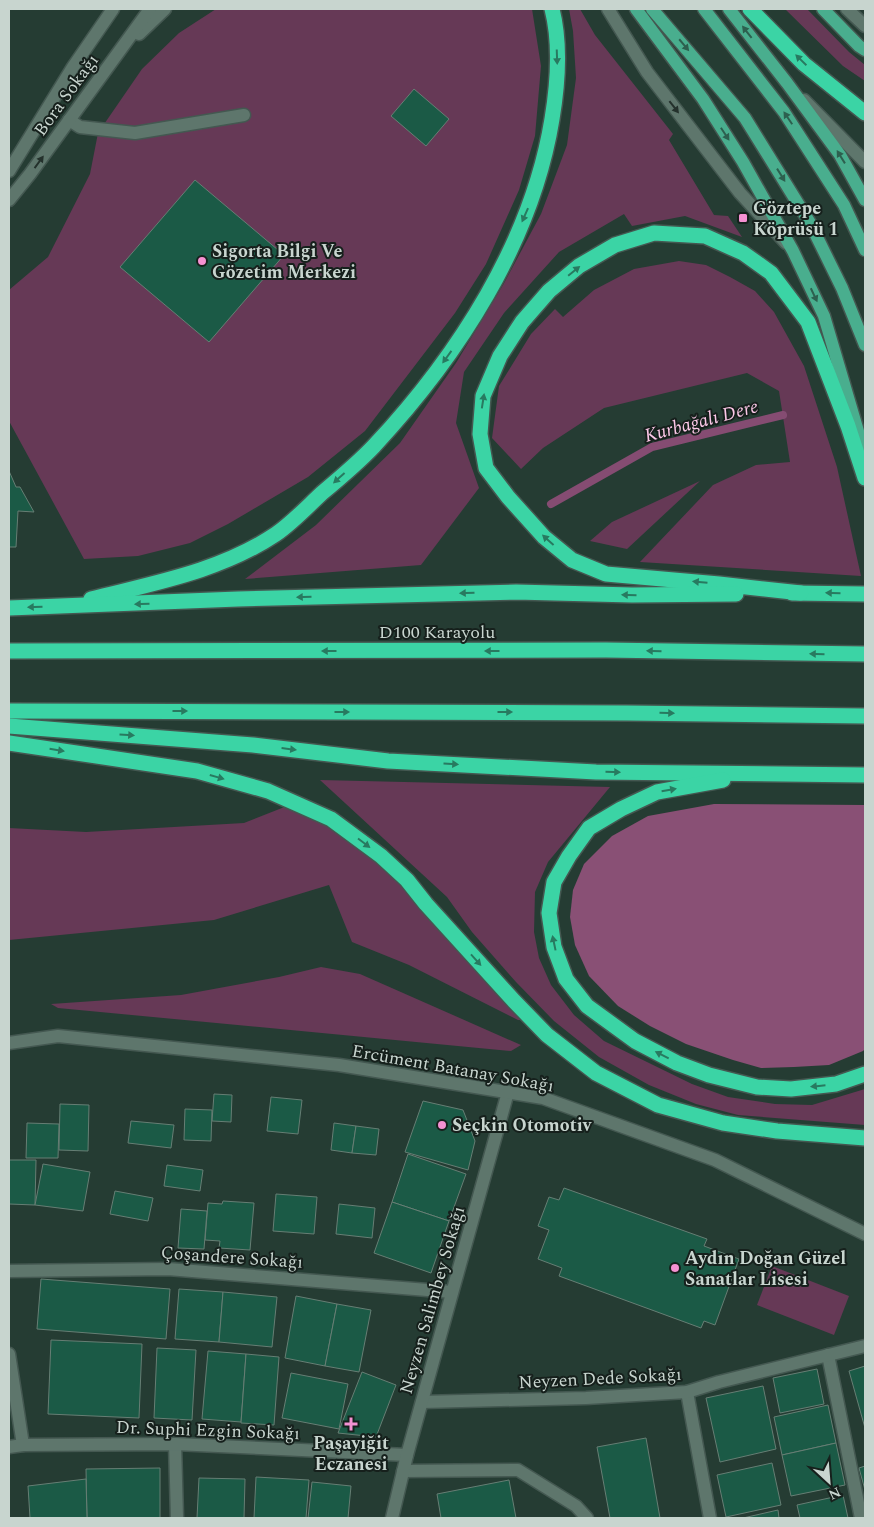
<svg xmlns="http://www.w3.org/2000/svg" width="874" height="1527" font-family="Spectral,serif">
<style>
.green{fill:#663956}
.forest{fill:#895075}
.lines{fill:none;stroke-linecap:round;stroke-linejoin:round}
.stream{stroke:#854c72;stroke-width:8}
.building{fill:#1b5a46;stroke:#667e74}
.lane-casing{stroke:#445851;stroke-width:15}
.street-casing{stroke:#445851;stroke-width:15}
.secondary-casing{stroke:#445851;stroke-width:15}
.primary-casing{stroke:#445851;stroke-width:15}
.highway-casing{stroke:#445851;stroke-width:18}
.lane{stroke:#5e766c;stroke-width:12}
.street{stroke:#5e766c;stroke-width:12}
.secondary{stroke:#5e766c;stroke-width:12}
.primary{stroke:#49ae8e;stroke-width:12}
.highway{stroke:#3bd4a5;stroke-width:15}
.oneway{fill:#2d604f}
.oneway2{fill:#287a60}
.oneway3{fill:#24312c}
.poi-dot{fill:#f591d2;stroke:#16201c;stroke-width:2}
.labels{text-anchor:middle;stroke-width:4;stroke-linejoin:round;paint-order:stroke}
.street-label{font-size:18px;fill:#c8d5cf;stroke:#16201c}
.poi-label{font-size:18px;font-weight:bold;fill:#c8d5cf;stroke:#16201c;text-anchor:start}
.water-label{font-size:19px;font-style:italic;fill:#fcc8e8;stroke:#16201c}
</style>
<rect width="100%" height="100%" fill="#253c33"/>
<g class="green">
<polygon points="216,9 532,9 541,66 535,136 519,190 486,264 455,313 365,431 308,477 228,524 190,543 138,556 84,559 9,421 9,290 48,257 90,174 98,133 142,69 179,33"/>
<polygon points="569,9 580,9 595,35 673,134 669,140 714,215 728,216 742,237 685,216 632,226 624,214 559,252 504,313 464,372 456,423 479,488 421,565 245,579 316,525 400,443 456,363 503,285 541,214 567,145 576,78 573,31"/>
<polygon points="785,9 807,9 849,52 865,65 865,81 843,66"/>
<polygon points="679,261 706,265 730,277 755,291 774,312 804,366 837,467 861,576 640,562 713,485 756,465 790,462 779,391 747,373 604,408 543,448 521,469 492,438 499,386 531,334 555,309 563,317 594,290 634,269"/>
<polygon points="700,481 627,549 590,541 612,522"/>
<polygon points="320,780 610,787 548,862 535,892 534,932 539,958 551,985 574,1015 604,1041 692,1084 728,1097 775,1104 812,1105 865,1089 865,1125 738,1115 696,1104 649,1085 599,1057 554,1021 516,982 472,932 447,897"/>
<polygon points="287,806 341,833 385,865 531,1021 518,1020 409,965 352,942 329,885 214,920 9,940 9,828 86,832 244,823"/>
<polygon points="321,967 360,974 521,1045 511,1051 58,1008 51,1004 181,995 279,977"/>
<polygon points="772,1266 849,1296 834,1335 757,1305"/>
</g>
<polygon class="forest" points="714,804 865,805 865,1049 863,1051 829,1065 794,1067 761,1068 733,1060 686,1044 650,1026 618,1006 589,976 575,945 570,917 573,890 584,864 612,836 648,816"/>
<g class="lines">
<polyline class="stream" points="551,504 652,447 783,415"/>
</g>
<g class="building">
<polygon points="414,89 449,119 426,146 391,116"/>
<polygon points="195,180 284,255 209,342 120,267"/>
<polygon points="9,471 16,487 20,487 34,512 18,511 16,547 9,547"/>
<polygon points="214,1094 232,1095 231,1122 212,1121"/>
<polygon points="271,1097 302,1100 298,1134 267,1131"/>
<polygon points="423,1101 463,1110 475,1141 468,1170 405,1152"/>
<polygon points="60,1104 89,1105 88,1151 59,1150"/>
<polygon points="185,1109 212,1110 211,1141 184,1140"/>
<polygon points="131,1121 174,1125 171,1148 128,1143"/>
<polygon points="27,1123 59,1124 58,1158 26,1158"/>
<polygon points="334,1123 356,1126 352,1153 331,1150"/>
<polygon points="356,1126 379,1129 376,1155 352,1153"/>
<polygon points="408,1154 466,1174 449,1221 392,1202"/>
<polygon points="9,1160 36,1160 35,1205 9,1204"/>
<polygon points="43,1164 90,1172 83,1211 35,1205"/>
<polygon points="167,1165 203,1170 200,1191 164,1186"/>
<polygon points="564,1188 707,1239 704,1246 739,1259 715,1325 704,1321 701,1328 559,1276 562,1268 538,1259 549,1230 538,1226 549,1197 559,1200"/>
<polygon points="115,1191 153,1198 148,1221 110,1214"/>
<polygon points="276,1194 317,1197 314,1234 273,1231"/>
<polygon points="223,1201 254,1203 250,1250 219,1248 220,1241 205,1240 208,1203 222,1204"/>
<polygon points="392,1202 449,1221 431,1273 374,1253"/>
<polygon points="339,1204 375,1208 372,1238 336,1234"/>
<polygon points="181,1209 207,1211 204,1249 178,1248"/>
<polygon points="41,1279 170,1289 166,1339 37,1329"/>
<polygon points="179,1289 223,1292 219,1342 175,1339"/>
<polygon points="223,1292 277,1297 272,1347 219,1342"/>
<polygon points="296,1296 337,1304 325,1366 285,1358"/>
<polygon points="337,1304 371,1310 359,1372 325,1366"/>
<polygon points="51,1340 142,1344 139,1418 48,1414"/>
<polygon points="157,1348 196,1350 192,1420 154,1418"/>
<polygon points="208,1351 246,1354 241,1422 202,1419"/>
<polygon points="246,1354 279,1357 274,1425 241,1423"/>
<polygon points="865,1366 865,1428 849,1371"/>
<polygon points="817,1369 824,1404 780,1413 773,1378"/>
<polygon points="362,1372 396,1385 376,1437 338,1433"/>
<polygon points="291,1373 348,1384 339,1429 282,1418"/>
<polygon points="763,1386 776,1449 720,1462 706,1398"/>
<polygon points="828,1405 836,1443 782,1455 774,1417"/>
<polygon points="646,1438 660,1518 610,1518 597,1447"/>
<polygon points="836,1443 845,1485 791,1496 782,1455"/>
<polygon points="772,1463 781,1505 726,1517 717,1475"/>
<polygon points="865,1466 865,1490 859,1468"/>
<polygon points="160,1468 160,1518 87,1518 86,1469"/>
<polygon points="256,1477 309,1480 306,1518 254,1518"/>
<polygon points="199,1478 245,1479 244,1518 197,1518"/>
<polygon points="86,1479 87,1518 30,1518 28,1486"/>
<polygon points="509,1480 516,1518 441,1518 437,1494"/>
<polygon points="312,1482 351,1486 348,1518 308,1518"/>
<polygon points="843,1495 848,1518 800,1518 797,1505"/>
<polygon points="778,1510 779,1518 743,1518"/>
</g>
<g class="lines">
<defs>
<g id="lane">
<polyline points="608,9 647,72 740,193 786,243"/>
<polyline points="804,100 865,162"/>
<polyline points="69,120 80,127 135,133 244,115"/>
<polyline points="403,1471 518,1470 576,1506 587,1518"/>
</g>
<g id="street">
<polyline points="9,1271 168,1269 452,1292"/>
<polyline points="9,1354 23,1445"/>
<polyline points="828,1355 861,1518"/>
<polyline points="687,1392 710,1518"/>
<polyline points="422,1402 586,1398 687,1392 719,1382 865,1346"/>
<polyline points="175,1444 177,1518"/>
<polyline points="9,1447 23,1445 175,1444 407,1455"/>
<polyline points="392,1518 407,1455 508,1092"/>
</g>
<g id="secondary">
<polyline points="847,9 865,26"/>
<polyline points="139,34 165,9"/>
<polyline points="9,171 73,67 113,9"/>
<polyline points="9,200 30,174 150,9"/>
<polyline points="9,1043 58,1036 339,1065 543,1098 715,1160 865,1234"/>
</g>
<g id="primary">
<polyline points="636,9 703,99 743,162 793,251 824,316 865,455"/>
<polyline points="652,9 745,118 810,223 842,288 865,345"/>
<polyline points="704,9 784,112 844,205 865,250"/>
<polyline points="729,9 787,83 840,155 865,200"/>
<polyline points="823,9 859,46 865,50"/>
</g>
<g id="highway">
<polyline points="750,9 804,64 865,113"/>
<polyline points="792,593 865,594"/>
<polyline points="801,593 719,584 606,574 572,560 544,537 508,497 486,468 480,434 483,396 500,356 522,322 549,291 579,266 615,245 654,233 705,236 743,253 771,273 808,322 848,426 865,478"/>
<path d="M91 599C154 583 221 571 276 534 292 523 307 507 322 493 340 478 358 463 374 446 458 356 532 242 552 119 558 83 561 44 552 9"/>
<polyline points="9,608 238,599 516,592 632,595 736,594"/>
<polyline points="9,651 606,650 865,654"/>
<polyline points="9,711 627,713 865,716"/>
<polyline points="9,726 253,745 388,761 596,772 865,775"/>
<polyline points="9,743 197,771 268,791 331,819 381,856 407,880 426,904 514,1001 547,1035 596,1073 658,1105 723,1123 777,1131 865,1138"/>
<polyline points="723,780 657,792 621,809 589,828 569,856 554,882 549,913 554,947 566,979 587,1006 635,1041 677,1063 709,1075 757,1087 791,1089 836,1084 865,1074"/>
</g>
</defs>
<use href="#lane" class="lane-casing"/>
<use href="#street" class="street-casing"/>
<use href="#secondary" class="secondary-casing"/>
<use href="#primary" class="primary-casing"/>
<use href="#highway" class="highway-casing"/>
<use href="#lane" class="lane"/>
<use href="#street" class="street"/>
<use href="#secondary" class="secondary"/>
<use href="#primary" class="primary"/>
<use href="#highway" class="highway"/>
</g>
<defs><path id="oneway-solid" d="M-6-.8H1V-3.2L6.5 0L1 3.2V.8H-6Z" transform="scale(1.25)"/></defs>
<g class="oneway">
<use href="#oneway-solid" transform="translate(747 32) rotate(-128)"/>
<use href="#oneway-solid" transform="translate(684 45) rotate(50)"/>
<use href="#oneway-solid" transform="translate(788 118) rotate(-124)"/>
<use href="#oneway-solid" transform="translate(725 134) rotate(57)"/>
<use href="#oneway-solid" transform="translate(841 157) rotate(-122)"/>
<use href="#oneway-solid" transform="translate(781 175) rotate(58)"/>
<use href="#oneway-solid" transform="translate(814 295) rotate(65)"/>
</g>
<g class="oneway2">
<use href="#oneway-solid" transform="translate(557 57) rotate(88)"/>
<use href="#oneway-solid" transform="translate(801 60) rotate(-136)"/>
<use href="#oneway-solid" transform="translate(525 215) rotate(114)"/>
<use href="#oneway-solid" transform="translate(574 271) rotate(-39)"/>
<use href="#oneway-solid" transform="translate(447 357) rotate(126)"/>
<use href="#oneway-solid" transform="translate(483 401) rotate(-81)"/>
<use href="#oneway-solid" transform="translate(339 478) rotate(138)"/>
<use href="#oneway-solid" transform="translate(548 540) rotate(-138)"/>
<use href="#oneway-solid" transform="translate(700 582) rotate(-175)"/>
<use href="#oneway-solid" transform="translate(467 593) rotate(178)"/>
<use href="#oneway-solid" transform="translate(833 593) rotate(-179)"/>
<use href="#oneway-solid" transform="translate(629 595) rotate(-179)"/>
<use href="#oneway-solid" transform="translate(304 597) rotate(178)"/>
<use href="#oneway-solid" transform="translate(142 604) rotate(178)"/>
<use href="#oneway-solid" transform="translate(35 607) rotate(178)"/>
<use href="#oneway-solid" transform="translate(329 651) rotate(180)"/>
<use href="#oneway-solid" transform="translate(492 651) rotate(180)"/>
<use href="#oneway-solid" transform="translate(654 651) rotate(-179)"/>
<use href="#oneway-solid" transform="translate(817 654) rotate(-179)"/>
<use href="#oneway-solid" transform="translate(180 711)"/>
<use href="#oneway-solid" transform="translate(342 712)"/>
<use href="#oneway-solid" transform="translate(505 712)"/>
<use href="#oneway-solid" transform="translate(667 713) rotate(1)"/>
<use href="#oneway-solid" transform="translate(127 735) rotate(4)"/>
<use href="#oneway-solid" transform="translate(289 749) rotate(7)"/>
<use href="#oneway-solid" transform="translate(57 750) rotate(9)"/>
<use href="#oneway-solid" transform="translate(451 764) rotate(3)"/>
<use href="#oneway-solid" transform="translate(613 772) rotate(1)"/>
<use href="#oneway-solid" transform="translate(217 777) rotate(16)"/>
<use href="#oneway-solid" transform="translate(669 790) rotate(-10)"/>
<use href="#oneway-solid" transform="translate(364 843) rotate(37)"/>
<use href="#oneway-solid" transform="translate(554 943) rotate(-102)"/>
<use href="#oneway-solid" transform="translate(476 960) rotate(48)"/>
<use href="#oneway-solid" transform="translate(662 1055) rotate(-153)"/>
<use href="#oneway-solid" transform="translate(818 1086) rotate(174)"/>
</g>
<g class="oneway3">
<use href="#oneway-solid" transform="translate(674 107) rotate(52)"/>
<use href="#oneway-solid" transform="translate(39 162) rotate(-54)"/>
</g>
<g class="poi-dot">
<rect x="738" y="213" width="10" height="10" rx="2.5"/>
<circle cx="202" cy="261" r="5"/>
<circle cx="442" cy="1125" r="5"/>
<circle cx="675" cy="1268" r="5"/>
<path d="M348.5 1416.5h5v5h5v5h-5v5h-5v-5h-5v-5h5z"/>
</g>
<g class="labels">
<g class="street-label">
<text transform="translate(66 95) rotate(-54)" y="6">Bora Sokağı</text>
<text x="437" y="638">D100 Karayolu</text>
<text transform="translate(453 1068) rotate(10)" y="6">Ercüment Batanay Sokağı</text>
<text transform="translate(232 1257) rotate(4)" y="6">Çoşandere Sokağı</text>
<text transform="translate(432 1300) rotate(-74)" y="6">Neyzen Salimbey Sokağı</text>
<text transform="translate(600 1378) rotate(-3)" y="6">Neyzen Dede Sokağı</text>
<text transform="translate(208 1430) rotate(2)" y="6">Dr. Suphi Ezgin Sokağı</text>
</g>
<g class="poi-label">
<text x="753" y="214">Göztepe<tspan x="753" dy="21">Köprüsü 1</tspan></text>
<text x="212" y="257">Sigorta Bilgi Ve<tspan x="212" dy="21">Gözetim Merkezi</tspan></text>
<text x="452" y="1131">Seçkin Otomotiv</text>
<text x="685" y="1264">Aydın Doğan Güzel<tspan x="685" dy="21">Sanatlar Lisesi</tspan></text>
<text x="351" y="1449" text-anchor="middle">Paşayiğit<tspan x="351" dy="21">Eczanesi</tspan></text>
</g>
<g class="water-label">
<text transform="translate(701 420) rotate(-15)" y="7">Kurbağalı Dere</text>
</g>
</g>
<rect width="874" height="1527" fill="none" stroke="#c8d5cf" stroke-width="20"/>
<g transform="translate(829 1482) rotate(154)" stroke="#16201c" stroke-width="4" paint-order="stroke">
<path d="M0-4L9 19L0 12L-9 19Z" fill="#c8d5cf"/>
<text y="-8" font-size="14" font-weight="bold" text-anchor="middle" fill="#c8d5cf">N</text>
</g>
</svg>
